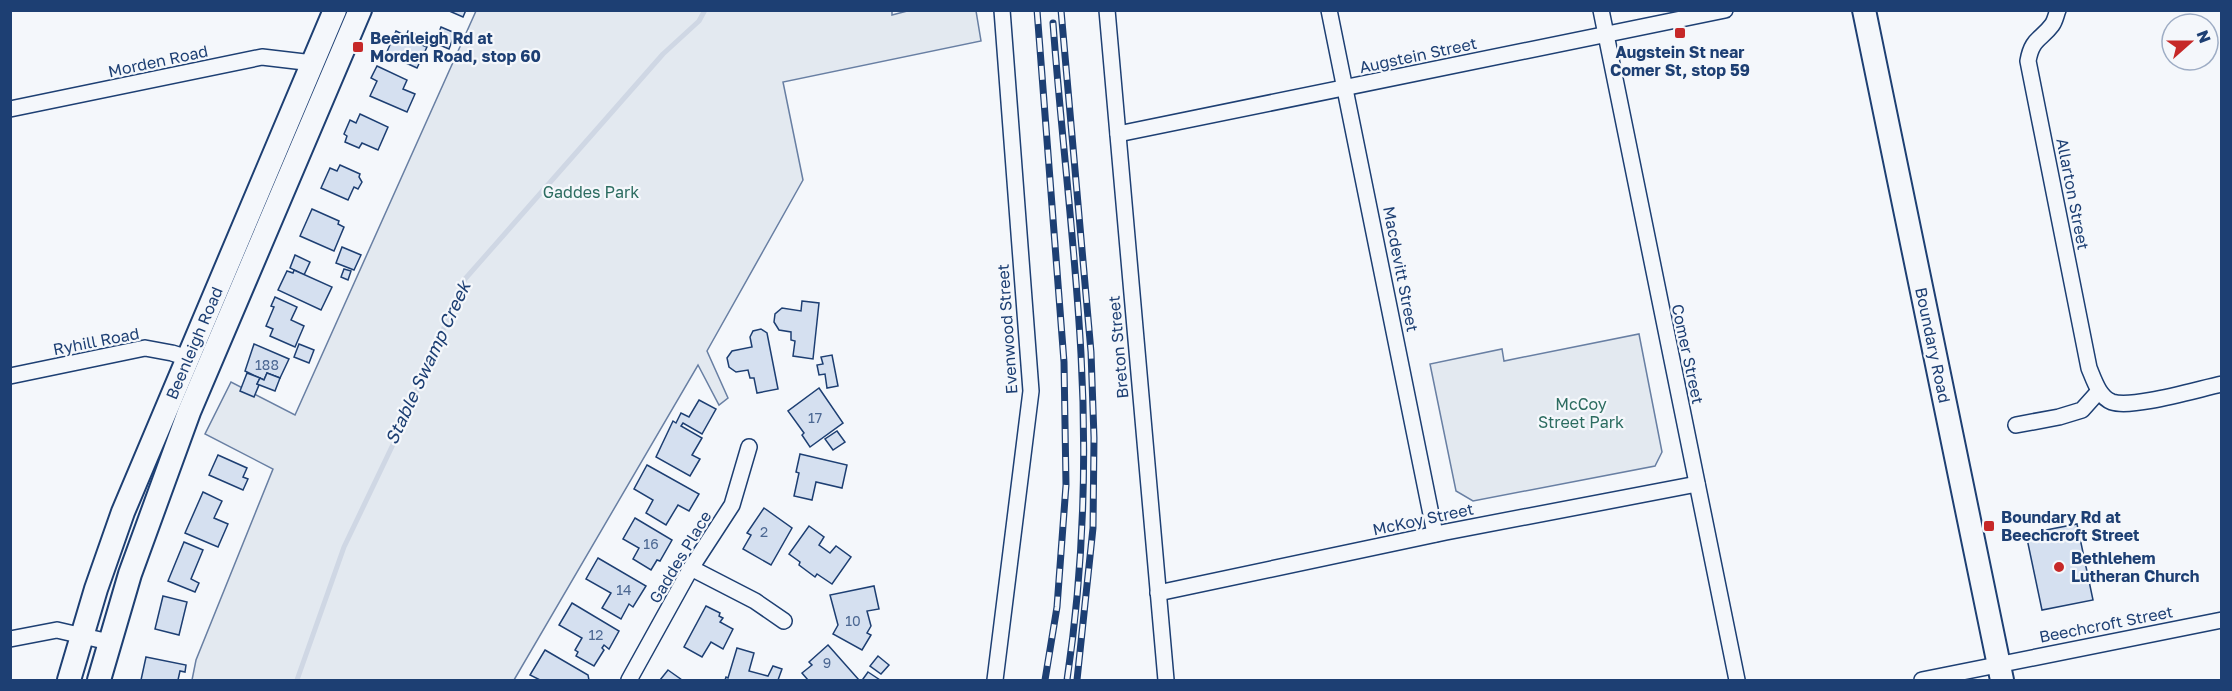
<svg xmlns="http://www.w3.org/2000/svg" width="2232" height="691" font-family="'Golos Text',sans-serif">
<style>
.green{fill:#e3e9f0;stroke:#687fa3;stroke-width:1.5}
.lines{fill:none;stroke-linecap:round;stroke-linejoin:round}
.stream{stroke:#cfd7e4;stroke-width:5}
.building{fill:#d5e0f0;stroke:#1d3f73;stroke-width:1.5}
.minor-casing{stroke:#1d3f73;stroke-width:18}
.secondary-casing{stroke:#1d3f73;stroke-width:26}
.minor{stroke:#f4f7fb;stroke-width:15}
.secondary{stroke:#f4f7fb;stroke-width:22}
.rail-casing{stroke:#1d3f73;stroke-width:7}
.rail{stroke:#f4f7fb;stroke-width:4.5;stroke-dasharray:14;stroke-linecap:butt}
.poi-dot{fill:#c62828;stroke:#f4f7fb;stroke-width:2}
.labels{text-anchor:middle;stroke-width:4.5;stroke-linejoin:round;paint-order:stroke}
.number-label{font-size:14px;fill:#4b6792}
.poi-label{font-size:16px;font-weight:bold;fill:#1d3f73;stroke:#f4f7fb;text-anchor:start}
.street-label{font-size:16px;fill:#1d3f73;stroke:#f4f7fb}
.park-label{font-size:16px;fill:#2c6c60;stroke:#f4f7fb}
.water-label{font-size:18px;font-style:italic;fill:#1d3f73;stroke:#f4f7fb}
</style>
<rect width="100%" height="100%" fill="#f4f7fb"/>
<g class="green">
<polygon points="892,10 892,15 911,10 976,11 981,41 783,82 803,180 707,351 728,398 719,405 698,365 514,680 192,680 196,660 273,469 205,434 231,382 295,415 476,11"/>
<polygon points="1639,334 1662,452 1655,466 1473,501 1456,491 1430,364 1502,349 1504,361"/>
</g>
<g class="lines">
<polyline class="stream" points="297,680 344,547 398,434 465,279 663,54 699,21 705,10"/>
</g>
<g class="building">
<polygon points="447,10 466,10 463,17"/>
<polygon points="441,27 455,33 449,49 435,43"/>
<polygon points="396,31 406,36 408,31 425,39 422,45 427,47 417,68 386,54"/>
<polygon points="377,66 407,80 403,89 415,94 407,112 370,96 377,81 371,78"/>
<polygon points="360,114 388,127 378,150 362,143 359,148 345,142 347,136 344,134 350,120 356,123"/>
<polygon points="340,165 360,174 359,177 362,182 358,189 354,187 348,200 321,188 330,168 337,171"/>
<polygon points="312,209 339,221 338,224 344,227 334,251 300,236"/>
<polygon points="342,247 361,255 354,270 336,263"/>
<polygon points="295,255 310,262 304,275 290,268"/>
<polygon points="344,269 351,271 348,280 341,277"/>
<polygon points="294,270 332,287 321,310 278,290 287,271 293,273"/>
<polygon points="275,297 297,307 291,320 304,326 295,347 270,336 273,329 266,326 274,307 271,306"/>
<polygon points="802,301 819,303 813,359 793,356 795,341 791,340 791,332 779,330 774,322 775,314 782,308 801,311"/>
<polygon points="761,329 767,333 778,389 757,393 754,378 750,378 748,370 736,372 729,367 727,358 732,351 752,347 750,337 753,331"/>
<polygon points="254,344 289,359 280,378 267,373 264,380 245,371"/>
<polygon points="299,344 314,350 309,363 294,357"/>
<polygon points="832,355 838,386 827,388 825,374 819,375 817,365 823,364 821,357"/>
<polygon points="247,373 260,378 257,384 259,385 254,397 240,391"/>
<polygon points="267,373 280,378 275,391 257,384 260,378 264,380"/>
<polygon points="819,388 843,423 810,447 802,435 804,433 788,411"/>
<polygon points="699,400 716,409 702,434 683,423 681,426 702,438 692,455 700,459 690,476 656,457 673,421 676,423 681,413 689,417"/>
<polygon points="837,431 845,442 833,450 825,439"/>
<polygon points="800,454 847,465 842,488 816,482 812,500 794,496 799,473 796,472"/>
<polygon points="218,455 247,468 243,477 248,479 243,490 209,475"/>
<polygon points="647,465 699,494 689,511 678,505 666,525 646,513 653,500 634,489"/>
<polygon points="203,492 222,501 214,518 228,524 218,547 185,533"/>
<polygon points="764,508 792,528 771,565 743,549 751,535 747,533"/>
<polygon points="635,518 672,540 660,561 657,560 651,570 633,559 639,548 623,539"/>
<polygon points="2077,524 2093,600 2042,610 2026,534"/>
<polygon points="809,526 824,537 819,545 830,553 836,546 851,557 832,584 817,574 815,577 799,565 800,562 789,554"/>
<polygon points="184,542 203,550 191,579 199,583 195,592 168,581"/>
<polygon points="598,558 646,586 633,607 629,604 621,619 602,608 611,593 586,579"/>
<polygon points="874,586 879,609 867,611 871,626 867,633 871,635 862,650 833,634 838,625 830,595"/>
<polygon points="163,596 187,602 179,635 155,629"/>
<polygon points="572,603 619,631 609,649 604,645 602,648 604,650 594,666 576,656 578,652 575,650 582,638 559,625"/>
<polygon points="706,606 720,613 719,616 723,618 720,622 733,629 723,649 711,642 702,657 684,647"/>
<polygon points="828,645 859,680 808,680 802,673 812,665 809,662"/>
<polygon points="737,648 754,653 749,671 768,676 773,666 782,669 778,680 725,680 726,677 728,678"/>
<polygon points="545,650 588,675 589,680 540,680 530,675"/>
<polygon points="878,656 889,665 881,674 870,666"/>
<polygon points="146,657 186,665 185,672 180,671 178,680 141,680"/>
<polygon points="668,670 682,680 660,680"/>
<polygon points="868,672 880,680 864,680 863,679"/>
</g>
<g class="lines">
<defs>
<g id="minor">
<polyline points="1107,10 1166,680"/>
<polyline points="1329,10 1435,534"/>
<polyline points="1601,10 1737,680"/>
<path d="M2058 10C2056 15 2055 21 2052 25 2041 40 2032 38 2028 61L2089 368C2094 380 2099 397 2112 402 2132 409 2198 389 2222 384"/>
<polyline points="10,109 262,57 313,63"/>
<polyline points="1118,134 1725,10"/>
<polyline points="10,376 145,348 172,353 188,358"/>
<polyline points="2016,425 2059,417 2082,410 2099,391"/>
<polyline points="691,568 755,601 784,621"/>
<polyline points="1158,593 1446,532 1697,484"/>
<polyline points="10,639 57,630 109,642"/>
<polyline points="629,680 691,568 732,505 749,447"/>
<polyline points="995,680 1031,391 1002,10"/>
<polyline points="1922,680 2222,620"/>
</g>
<g id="secondary">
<polyline points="1864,10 2002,680"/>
<polyline points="69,680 96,589 123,512 335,10"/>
<polyline points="99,680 130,574 189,412 360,10"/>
</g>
</defs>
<use href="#minor" class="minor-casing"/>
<use href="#secondary" class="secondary-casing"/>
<use href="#minor" class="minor"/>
<use href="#secondary" class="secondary"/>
<defs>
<g id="rail">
<polyline points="1037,10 1064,362 1066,485 1057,607 1045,680"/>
<polyline points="1061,10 1091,352 1094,438 1093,528 1077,680"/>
<path d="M1053 23C1061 133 1075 243 1081 354 1087 463 1083 573 1067 680"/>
</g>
</defs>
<use href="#rail" class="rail-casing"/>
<use href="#rail" class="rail"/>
</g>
<g class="poi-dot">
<rect x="1674" y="27" width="12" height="12" rx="3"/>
<rect x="352" y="41" width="12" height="12" rx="3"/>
<rect x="1983" y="520" width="12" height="12" rx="3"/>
<circle cx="2059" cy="567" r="6"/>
</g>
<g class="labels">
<g class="number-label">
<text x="267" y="370">188</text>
<text x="815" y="423">17</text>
<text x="764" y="537">2</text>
<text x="651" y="549">16</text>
<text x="624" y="595">14</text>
<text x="853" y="626">10</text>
<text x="596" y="640">12</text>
<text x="827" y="668">9</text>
</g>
<g class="poi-label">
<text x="370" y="44">Beenleigh Rd at<tspan x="370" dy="18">Morden Road, stop 60</tspan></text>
<text x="1680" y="58" text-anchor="middle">Augstein St near<tspan x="1680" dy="18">Comer St, stop 59</tspan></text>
<text x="2001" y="523">Boundary Rd at<tspan x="2001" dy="18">Beechcroft Street</tspan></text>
<text x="2071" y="564">Bethlehem<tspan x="2071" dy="18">Lutheran Church</tspan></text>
</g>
<g class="street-label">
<text transform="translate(1418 55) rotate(-12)" y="6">Augstein Street</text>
<text transform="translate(158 61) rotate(-12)" y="6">Morden Road</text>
<text transform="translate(2073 194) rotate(79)" y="6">Allarton Street</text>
<text transform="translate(1401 269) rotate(79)" y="6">Macdevitt Street</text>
<text transform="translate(1007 329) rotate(-94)" y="6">Evenwood Street</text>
<text transform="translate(96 341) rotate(-11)" y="6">Ryhill Road</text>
<text transform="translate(194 343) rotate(-67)" y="6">Beenleigh Road</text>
<text transform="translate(1933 345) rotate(78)" y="6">Boundary Road</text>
<text transform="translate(1118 347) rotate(-95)" y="6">Breton Street</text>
<text transform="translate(1688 354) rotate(78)" y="6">Comer Street</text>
<text transform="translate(1423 519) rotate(-12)" y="6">McKoy Street</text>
<text transform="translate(680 557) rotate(-59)" y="6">Gaddes Place</text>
<text transform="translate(2106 624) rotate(-11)" y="6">Beechcroft Street</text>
</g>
<g class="park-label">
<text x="591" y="198">Gaddes Park</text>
<text x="1581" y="410">McCoy<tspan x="1581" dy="18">Street Park</tspan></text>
</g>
<g class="water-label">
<text transform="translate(428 363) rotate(-65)" y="6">Stable Swamp Creek</text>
</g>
</g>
<rect width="2232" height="691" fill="none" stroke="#1d3f73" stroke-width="24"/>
<g transform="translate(2190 42) rotate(69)"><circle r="28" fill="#f4f7fb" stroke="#9eadc5" stroke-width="1.5"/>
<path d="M0-4.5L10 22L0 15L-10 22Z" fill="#c62828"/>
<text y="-9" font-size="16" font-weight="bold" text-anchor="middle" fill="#1d3f73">N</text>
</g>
</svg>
